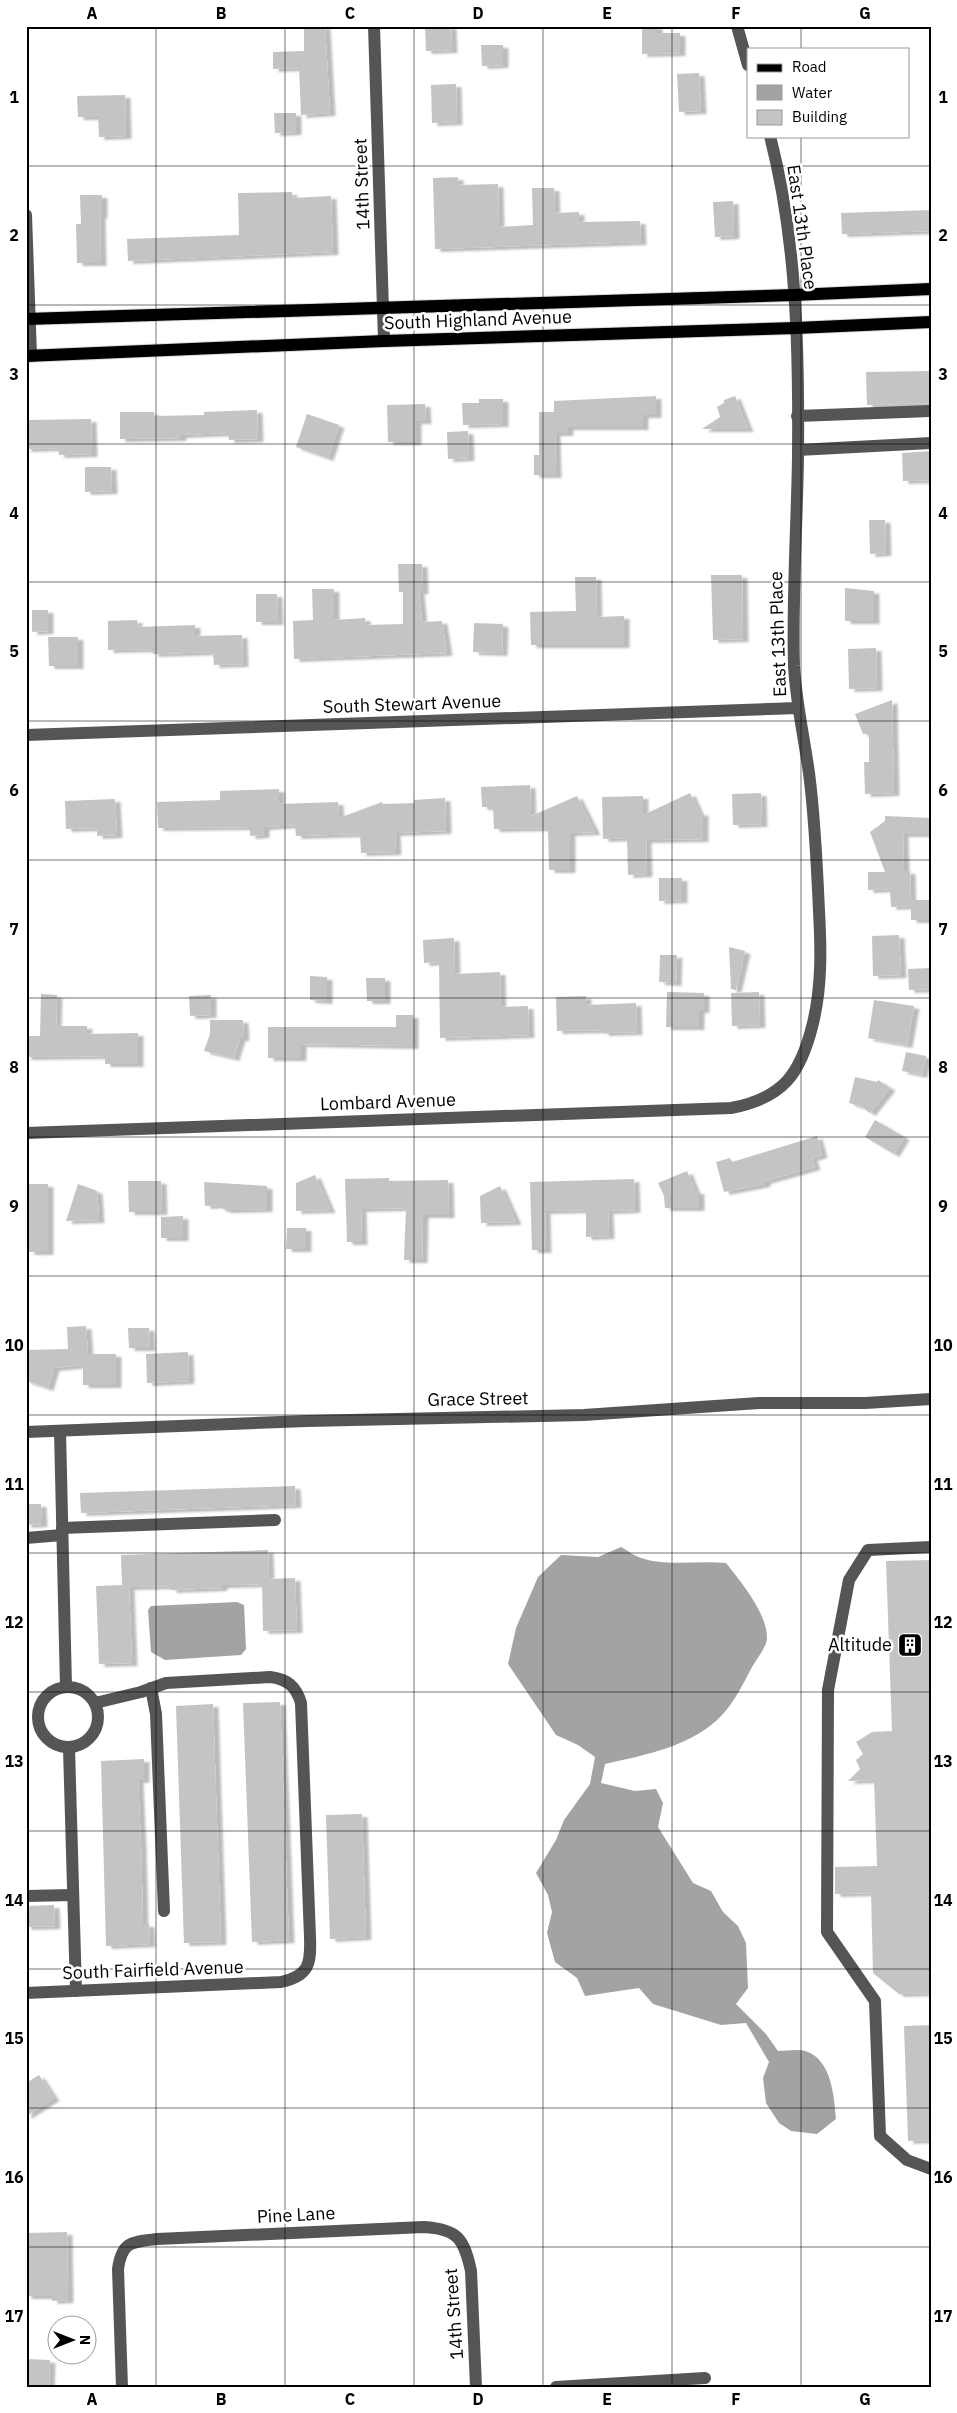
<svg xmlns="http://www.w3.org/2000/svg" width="957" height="2413" font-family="'IBM Plex Sans',sans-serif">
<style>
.water{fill:#a3a3a3}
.building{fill:#c4c4c4;filter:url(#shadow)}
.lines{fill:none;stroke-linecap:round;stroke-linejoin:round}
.major-casing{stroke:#dbdbdb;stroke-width:14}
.minor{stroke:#555;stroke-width:12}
.major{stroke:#000;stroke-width:12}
.grid{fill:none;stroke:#000;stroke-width:1;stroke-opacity:0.55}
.labels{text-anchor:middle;stroke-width:5;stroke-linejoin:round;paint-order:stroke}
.street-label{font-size:18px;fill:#000;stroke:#fff}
.poi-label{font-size:18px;fill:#000;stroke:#fff;text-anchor:end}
.neatline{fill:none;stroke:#000;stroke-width:2}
.grid-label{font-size:16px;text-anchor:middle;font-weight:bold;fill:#000}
</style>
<defs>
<filter id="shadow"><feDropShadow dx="5.5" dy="3" stdDeviation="1" flood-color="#0004"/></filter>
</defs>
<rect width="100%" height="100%" fill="#fff"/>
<g class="water">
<path d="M621 1547C627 1550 634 1556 641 1558 668 1567 698 1560 726 1563 741 1582 768 1614 767 1639 766 1648 755 1661 751 1669 743 1684 734 1702 723 1714 694 1746 645 1755 605 1764L601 1783 635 1791 656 1789 663 1803 658 1827 693 1883 711 1891 723 1912 738 1926 746 1943 748 1988 736 2004 766 2034 778 2051C786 2051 798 2049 805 2051 832 2059 834 2097 836 2119L817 2134 791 2131 779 2123 766 2103 763 2078 769 2062 746 2023 721 2025 653 2004 639 1988 585 1996 577 1978 555 1962 547 1933 552 1912 548 1895 536 1873 556 1840 564 1820 590 1784 595 1757 578 1745 556 1735 508 1664 516 1628 538 1577 561 1555 598 1557Z"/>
<polygon points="237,1602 244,1605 246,1649 241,1655 165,1660 151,1652 148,1610 151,1606"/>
</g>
<g class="building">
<polygon points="304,26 325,26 330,113 301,115 299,68 273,69 273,52 304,51"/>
<polygon points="425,26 451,26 452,50 426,51"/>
<polygon points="642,26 657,26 657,33 680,33 680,53 642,54"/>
<polygon points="481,45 503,45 503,65 482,66"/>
<polygon points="699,73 701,111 679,112 677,74"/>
<polygon points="456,84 457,122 432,123 431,85"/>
<polygon points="125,95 126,136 99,137 98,117 78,117 77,96"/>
<polygon points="274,113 296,113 296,132 275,133"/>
<polygon points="458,177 458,185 498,184 499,227 533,225 532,188 554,188 555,213 579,212 579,222 640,221 641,242 435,249 433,178"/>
<polygon points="292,192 292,198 331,196 333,252 128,261 127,239 239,235 238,193"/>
<polygon points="80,195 102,195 102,215 100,215 101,263 77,263 76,224 81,224"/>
<polygon points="733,201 734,236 715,237 713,202"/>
<polygon points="931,210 931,231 842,234 841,213"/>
<polygon points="931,371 931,403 867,405 866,372"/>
<polygon points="656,396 656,415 643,415 643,427 568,427 568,433 555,433 556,475 534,475 534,455 539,455 539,412 554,412 554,401"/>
<polygon points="735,396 748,429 702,429 720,417 717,407 724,403 724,400"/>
<polygon points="479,399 503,399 503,424 463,425 462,403 479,403"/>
<polygon points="425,404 426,421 416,421 416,442 388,442 387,405"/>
<polygon points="257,410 258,439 229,440 228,433 181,435 181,438 120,439 120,412 154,412 154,416 204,415 204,412"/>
<polygon points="307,414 339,425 328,458 296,447"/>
<polygon points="91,419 92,454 59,455 58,448 26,449 26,420"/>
<polygon points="468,431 469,458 448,459 447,432"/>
<polygon points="931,451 931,480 903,481 902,453"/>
<polygon points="85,467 111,467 112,491 85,492"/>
<polygon points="869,520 885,520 886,553 870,554"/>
<polygon points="398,564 422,564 423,591 419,591 422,622 442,621 447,653 294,659 293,621 313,620 312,589 334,589 334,620 365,618 366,625 403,624 403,592 399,592"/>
<polygon points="711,575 742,575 743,639 713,640"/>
<polygon points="575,577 596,577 597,617 624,616 624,645 531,645 530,612 576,611"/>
<polygon points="845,588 874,591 874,621 845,621"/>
<polygon points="256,594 277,594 278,622 256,622"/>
<polygon points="32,610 48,610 48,631 32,632"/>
<polygon points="137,620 137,627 195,625 195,636 242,635 243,664 214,665 213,652 153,654 153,649 108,650 108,621"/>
<polygon points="474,623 503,624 502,653 473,652"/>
<polygon points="48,637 78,637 78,666 49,666"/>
<polygon points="876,648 877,688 849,689 848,649"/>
<polygon points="892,700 894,793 865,794 864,762 869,762 869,734 863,734 855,714"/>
<polygon points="530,785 531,816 577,796 595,832 570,833 570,870 549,870 548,828 494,829 493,807 482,807 481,787"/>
<polygon points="279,789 279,804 338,802 339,818 382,802 383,804 414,803 414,800 445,798 446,831 395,833 396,852 361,853 360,834 296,836 295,825 264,827 264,835 250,836 250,827 158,828 157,802 220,800 220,791"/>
<polygon points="690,793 699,813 703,812 703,839 646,840 647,874 628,875 627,838 603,839 602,797 643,796 643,815"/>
<polygon points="761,793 762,824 733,825 732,794"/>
<polygon points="115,799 117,835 97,836 97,828 66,829 65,801"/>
<polygon points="885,816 931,818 931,834 903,834 904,871 910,871 911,906 891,907 890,889 868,890 868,872 885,872 870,832 885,821"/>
<polygon points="659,878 682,878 682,900 659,901"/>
<rect x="911" y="900" width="20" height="20"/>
<polygon points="899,935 901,975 873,976 872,936"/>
<polygon points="454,938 455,974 500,972 501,1007 528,1006 529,1035 440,1038 439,962 424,963 423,940"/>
<polygon points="729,947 745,951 736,990 731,989"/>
<polygon points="660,955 677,955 676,983 659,982"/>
<polygon points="931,968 931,989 909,990 908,969"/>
<polygon points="310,976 327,977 327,1001 310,1000"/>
<polygon points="366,978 385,978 385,1001 367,1001"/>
<polygon points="667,992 704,993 704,1010 699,1010 699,1027 666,1027"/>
<polygon points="759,992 760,1025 732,1026 731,993"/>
<polygon points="41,994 57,995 56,1026 87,1026 87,1034 138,1033 138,1064 105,1064 105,1056 26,1057 26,1036 40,1036"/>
<polygon points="211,995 211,1015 190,1016 189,996"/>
<polygon points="586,996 586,1005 636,1003 637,1032 603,1033 603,1030 557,1031 556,997"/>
<polygon points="874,1000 914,1006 907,1045 868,1038"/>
<polygon points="396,1015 413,1015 413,1046 301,1044 301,1058 268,1058 268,1027 396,1027"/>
<polygon points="210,1020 243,1020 244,1038 240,1038 234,1058 204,1051 210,1034"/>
<polygon points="906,1052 926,1056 922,1075 902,1071"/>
<polygon points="855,1077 877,1082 878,1080 890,1088 870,1113 862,1107 849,1103"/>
<polygon points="875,1120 904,1137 894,1154 865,1137"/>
<polygon points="817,1136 822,1155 812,1158 815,1167 765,1181 765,1184 724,1192 716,1162 730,1158 732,1162"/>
<polygon points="687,1171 695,1191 699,1191 699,1208 665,1208 664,1196 658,1183"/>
<polygon points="315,1175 330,1210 296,1211 296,1183"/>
<polygon points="389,1178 389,1181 448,1180 449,1215 423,1215 422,1260 404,1260 406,1208 361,1209 362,1242 347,1242 345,1179"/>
<polygon points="634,1179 635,1210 608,1211 609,1236 586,1237 586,1210 545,1211 546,1250 532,1250 530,1182"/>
<polygon points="128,1181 161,1181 162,1212 129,1212"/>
<polygon points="204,1182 267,1186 267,1209 227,1210 220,1208 220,1205 205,1206"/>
<polygon points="26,1184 48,1184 48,1252 29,1252"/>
<polygon points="78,1184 97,1191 99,1220 66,1221"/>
<polygon points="500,1186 516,1222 481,1223 480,1196"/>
<polygon points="183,1216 183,1238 161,1238 161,1217"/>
<polygon points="287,1228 306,1228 306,1249 286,1249"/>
<polygon points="86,1326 88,1354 116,1354 116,1385 83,1385 83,1365 54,1368 48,1388 26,1381 26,1350 68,1349 67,1327"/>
<polygon points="128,1328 149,1328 150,1348 129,1348"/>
<polygon points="188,1352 189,1381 147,1383 146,1354"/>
<polygon points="295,1486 296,1505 81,1513 80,1493"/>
<polygon points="26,1504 41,1504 42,1524 26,1525"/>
<polygon points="268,1550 269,1579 295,1578 297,1630 263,1631 262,1584 222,1585 222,1588 171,1590 171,1586 129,1587 132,1663 99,1664 96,1586 122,1585 121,1555"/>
<polygon points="931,1560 931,1993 899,1994 873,1973 871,1893 835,1894 835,1867 877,1866 874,1780 848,1781 860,1769 856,1760 863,1754 856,1742 872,1732 892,1731 886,1561"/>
<polygon points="280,1702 289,1940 252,1942 243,1703"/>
<polygon points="213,1704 221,1942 184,1943 176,1706"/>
<polygon points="144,1759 144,1780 138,1780 141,1845 143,1924 149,1924 150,1944 106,1946 101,1761"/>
<polygon points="362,1814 366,1937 330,1939 326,1815"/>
<polygon points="54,1905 55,1926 26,1927 26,1906"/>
<polygon points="931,2025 931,2140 908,2141 904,2026"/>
<polygon points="39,2075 54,2098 26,2116 26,2083"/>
<polygon points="67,2232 68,2300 52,2301 52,2296 26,2296 26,2233"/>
<polygon points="26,2359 50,2360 49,2387 26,2387"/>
</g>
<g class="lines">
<defs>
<g id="major">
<polyline points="26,319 794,295 931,289"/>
<polyline points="26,356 384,341 796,328 931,322"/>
</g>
</defs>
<use href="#major" class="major-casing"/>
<g class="minor">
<polyline points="374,26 384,341"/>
<polyline points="737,26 748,65"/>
<polyline points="26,215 31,356"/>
<polyline points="797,416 931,411"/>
<polyline points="798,450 931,443"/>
<polyline points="26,735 798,708"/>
<path d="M26 1133 731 1108C784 1098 801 1073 813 1023 822 986 821 948 819 911 817 865 815 819 809 773 804 737 796 702 794 666 792 596 797 527 798 457 799 350 797 240 770 136"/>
<polyline points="60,1431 66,1687"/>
<polyline points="26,1432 307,1421 584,1415 759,1403 865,1403 931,1399"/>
<polyline points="62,1528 275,1520"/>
<polyline points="26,1538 62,1535"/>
<polyline points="931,1547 868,1550 849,1580 828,1690 827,1932 875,2001 880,2136 907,2160 931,2169"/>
<circle cx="68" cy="1717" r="30"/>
<polyline points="151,1688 156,1714 164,1911"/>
<polyline points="69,1748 76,1991"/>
<polyline points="26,1896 73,1895"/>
<path d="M26 1993 281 1982C309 1976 311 1964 310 1937L301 1703C296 1686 287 1679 270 1677L166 1683 141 1692 95 1703"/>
<path d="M122 2387 118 2269C122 2241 132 2242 157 2239L424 2227C458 2229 464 2239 471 2271L476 2387"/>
<polyline points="556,2387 705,2378"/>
</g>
<use href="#major" class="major"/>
</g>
<path class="grid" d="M156 26V2387M285 26V2387M414 26V2387M543 26V2387M672 26V2387M801 26V49M801 136V2387M26 166H931M26 305H931M26 444H931M26 582H931M26 721H931M26 860H931M26 998H931M26 1137H931M26 1276H931M26 1415H931M26 1553H931M26 1692H931M26 1831H931M26 1969H931M26 2108H931M26 2247H931"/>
<defs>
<symbol id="building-square" viewBox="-11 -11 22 22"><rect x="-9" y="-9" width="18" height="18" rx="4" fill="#000" stroke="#fff"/><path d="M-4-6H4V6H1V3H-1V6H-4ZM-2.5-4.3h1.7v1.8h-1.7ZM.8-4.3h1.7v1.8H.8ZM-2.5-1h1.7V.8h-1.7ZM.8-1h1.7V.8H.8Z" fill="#fff"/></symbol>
</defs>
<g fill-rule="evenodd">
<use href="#building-square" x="896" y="1631" width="28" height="28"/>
</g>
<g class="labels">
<g class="street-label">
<text transform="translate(362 184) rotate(-92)" y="6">14th Street</text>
<text transform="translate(802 227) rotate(82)" y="6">East 13th Place</text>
<text transform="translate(478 320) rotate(-2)" y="6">South Highland Avenue</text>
<text transform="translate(778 634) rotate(-92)" y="6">East 13th Place</text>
<text transform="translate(412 704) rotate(-2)" y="6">South Stewart Avenue</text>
<text transform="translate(388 1102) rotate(-2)" y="6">Lombard Avenue</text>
<text transform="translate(478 1399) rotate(-1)" y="6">Grace Street</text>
<text transform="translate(153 1970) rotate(-2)" y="6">South Fairfield Avenue</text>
<text transform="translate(296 2215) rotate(-3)" y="6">Pine Lane</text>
<text transform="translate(454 2314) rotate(-94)" y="6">14th Street</text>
</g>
<g class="poi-label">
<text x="892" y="1651">Altitude</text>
</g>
</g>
<rect width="957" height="2413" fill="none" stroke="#ffffff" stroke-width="55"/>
<rect x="747" y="48" width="162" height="90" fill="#ffffff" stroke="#999999"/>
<rect x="757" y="64" width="25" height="8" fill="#000000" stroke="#999999"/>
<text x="792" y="72" font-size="15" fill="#000000">Road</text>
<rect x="757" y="85" width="25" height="15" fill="#a3a3a3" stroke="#999999"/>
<text x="792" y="98" font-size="15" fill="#000000">Water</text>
<rect x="757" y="110" width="25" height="15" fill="#c4c4c4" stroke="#999999"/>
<text x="792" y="122" font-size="15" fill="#000000">Building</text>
<g transform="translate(72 2340) rotate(90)"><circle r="24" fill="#ffffff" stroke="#999999"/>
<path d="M0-4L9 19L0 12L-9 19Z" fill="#000000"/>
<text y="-8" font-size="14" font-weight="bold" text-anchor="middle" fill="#000000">N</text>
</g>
<rect x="28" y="28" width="902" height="2358" class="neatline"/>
<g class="grid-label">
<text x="92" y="19">A</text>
<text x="221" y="19">B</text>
<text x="350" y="19">C</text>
<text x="478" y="19">D</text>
<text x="607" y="19">E</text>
<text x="736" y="19">F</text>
<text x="865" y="19">G</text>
<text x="14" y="103">1</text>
<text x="943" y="103">1</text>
<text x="14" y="241">2</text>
<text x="943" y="241">2</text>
<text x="14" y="380">3</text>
<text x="943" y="380">3</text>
<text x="14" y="519">4</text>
<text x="943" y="519">4</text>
<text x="14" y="657">5</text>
<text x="943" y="657">5</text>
<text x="14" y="796">6</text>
<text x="943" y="796">6</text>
<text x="14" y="935">7</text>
<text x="943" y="935">7</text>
<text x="14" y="1073">8</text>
<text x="943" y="1073">8</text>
<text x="14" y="1212">9</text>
<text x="943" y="1212">9</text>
<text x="14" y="1351">10</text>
<text x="943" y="1351">10</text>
<text x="14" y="1490">11</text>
<text x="943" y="1490">11</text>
<text x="14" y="1628">12</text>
<text x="943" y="1628">12</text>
<text x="14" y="1767">13</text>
<text x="943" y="1767">13</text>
<text x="14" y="1906">14</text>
<text x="943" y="1906">14</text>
<text x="14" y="2044">15</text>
<text x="943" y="2044">15</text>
<text x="14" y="2183">16</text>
<text x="943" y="2183">16</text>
<text x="14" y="2322">17</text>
<text x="943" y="2322">17</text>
<text x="92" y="2405">A</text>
<text x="221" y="2405">B</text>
<text x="350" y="2405">C</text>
<text x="478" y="2405">D</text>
<text x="607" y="2405">E</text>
<text x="736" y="2405">F</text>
<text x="865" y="2405">G</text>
</g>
</svg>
